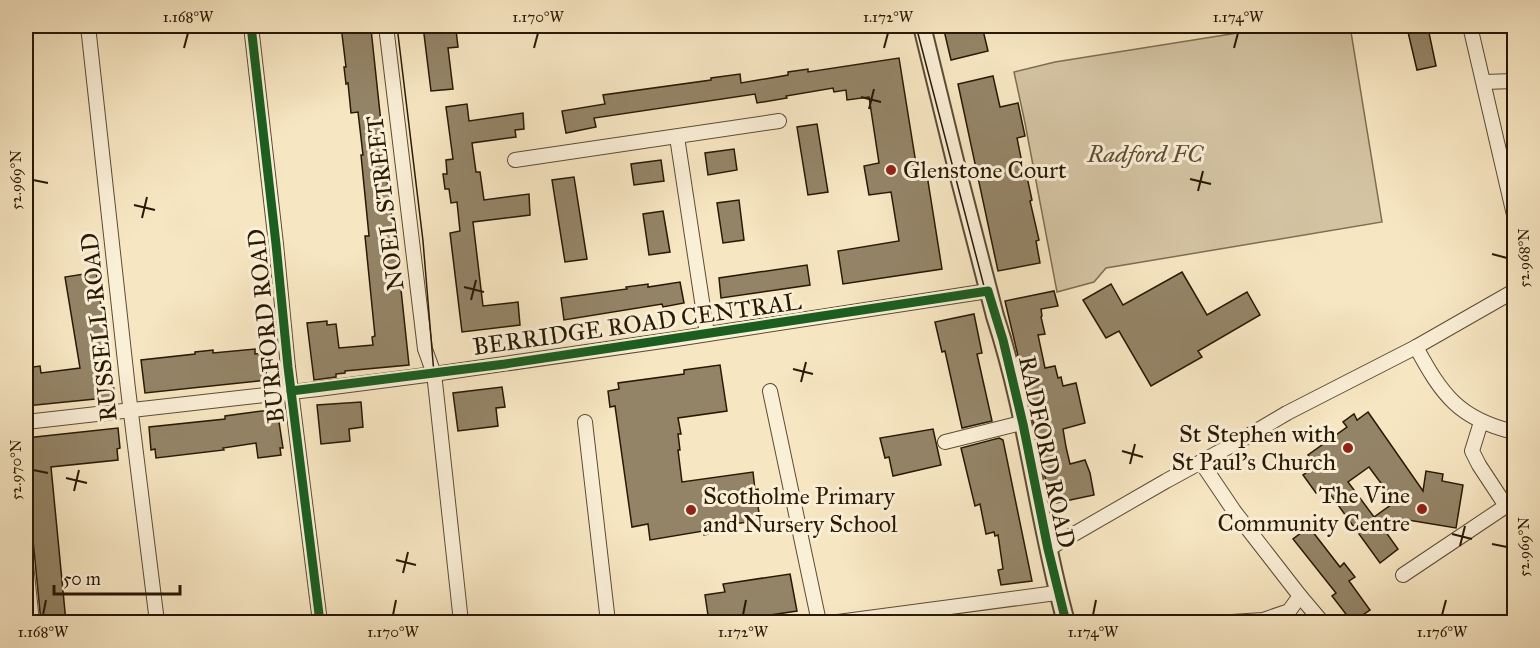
<svg xmlns="http://www.w3.org/2000/svg" width="1540" height="648" font-family="'IM FELL Great Primer',serif">
<style>
.green{fill:#d4c3a2;stroke:#7e6e53;stroke-width:1.5}
.building{fill:#948467;stroke:#281904;stroke-width:1.5;fill-rule:evenodd}
.lines{fill:none;stroke-linecap:round;stroke-linejoin:round}
.minor-casing{stroke:#5c4c34;stroke-width:16}
.tertiary-casing{stroke:#5c4c34;stroke-width:20}
.minor{stroke:#faefd7;stroke-width:14}
.tertiary{stroke:#faefd7;stroke-width:16}
.tram{stroke:#281904;stroke-width:1.5}
.cycleway-casing{stroke:#faefd7;stroke-width:13}
.cycleway{stroke:#1b5e20;stroke-width:9}
.ticks{fill:none;stroke:#281904;stroke-width:2}
.poi-dot{fill:#8f2418;stroke:#faefd7;stroke-width:2}
.labels{text-anchor:middle;stroke-width:6;stroke-linejoin:round;paint-order:stroke}
.park-label{font-size:24px;font-style:italic;fill:#5c4c33;stroke:#faefd7}
.poi-label{font-size:24px;fill:#281904;stroke:#faefd7;text-anchor:start}
.street-label{font-size:24px;fill:#281904;stroke:#faefd7}
.neatline{fill:none;stroke:#281904;stroke-width:2}
.ticks-label{font-size:15px;text-anchor:middle;fill:#281904}
</style>
<rect width="100%" height="100%" fill="#f7e6c2"/>
<filter id="stains"><feTurbulence type="fractalNoise" baseFrequency=".00333" numOctaves="4"/><feColorMatrix values="0 0 0 0 .2 0 0 0 0 .09 0 0 0 0 .02 0 0 0 .5 -.17"/></filter>
<radialGradient id="worn" r=".72"><stop offset=".6" stop-color="#630" stop-opacity="0"/><stop offset="1" stop-color="#630" stop-opacity=".3"/></radialGradient>
<polygon class="green" points="1281,26 1350,26 1382,222 1106,268 1094,282 1057,292 1025,123 1014,72 1055,62"/>
<g class="building">
<polygon points="341,26 369,26 371,29 388,188 394,233 395,233 409,365 345,371 345,373 336,374 336,377 314,380 307,323 327,321 327,325 336,324 339,348 373,345 372,337 375,336 365,236 369,236 361,155 363,155 358,112 351,113 348,83 346,84 344,67 346,67"/>
<polygon points="423,26 446,26 446,31 456,30 458,47 448,48 453,89 431,91"/>
<polygon points="943,26 982,26 988,51 951,60"/>
<polygon points="1428,28 1436,66 1417,70 1408,32"/>
<polygon points="899,58 918,176 927,175 942,269 843,284 838,251 899,241 891,192 869,195 864,166 879,163 869,97 847,100 846,90 834,92 833,88 786,96 787,98 757,103 755,94 594,118 596,127 566,133 562,111 605,104 603,95 711,80 711,78 740,74 741,83 788,75 788,72 808,69 808,72"/>
<polygon points="993,76 1000,107 1018,103 1025,136 1017,138 1022,163 1024,163 1032,200 1030,201 1039,240 1036,241 1040,263 998,271 958,84"/>
<polygon points="467,104 469,121 523,113 524,129 515,130 516,137 472,143 476,172 480,172 484,200 529,194 530,215 473,222 483,306 518,302 520,325 462,332 450,233 460,231 457,202 451,203 449,189 445,189 443,174 447,174 446,160 453,159 446,107"/>
<polygon points="817,124 828,192 808,195 797,127"/>
<polygon points="734,149 737,170 708,175 705,153"/>
<polygon points="661,160 664,181 634,185 631,164"/>
<polygon points="574,177 587,259 565,262 552,180"/>
<polygon points="739,200 744,240 723,243 717,203"/>
<polygon points="663,211 670,252 649,255 643,214"/>
<polygon points="807,265 810,285 721,298 719,278"/>
<polygon points="96,272 115,397 26,406 26,368 40,366 41,373 80,368 65,277"/>
<polygon points="1182,272 1207,315 1247,292 1260,315 1198,351 1202,357 1151,386 1119,331 1106,338 1083,300 1111,284 1123,305"/>
<polygon points="680,282 684,303 663,307 662,304 564,320 561,298 627,289 626,287 648,284 648,287"/>
<polygon points="1054,291 1058,306 1041,309 1042,316 1041,317 1045,334 1038,335 1045,368 1055,366 1058,378 1061,377 1063,386 1076,383 1085,423 1063,429 1066,447 1070,464 1085,460 1090,473 1094,495 1051,504 1026,390 1005,301"/>
<polygon points="974,314 982,353 977,354 992,421 962,428 945,351 942,352 935,322"/>
<polygon points="255,349 255,354 264,353 267,380 145,393 141,360 195,354 195,352 213,350 213,353"/>
<polygon points="720,365 727,411 678,418 681,434 678,434 680,450 678,450 682,482 753,472 755,490 758,489 760,506 758,506 760,520 734,524 735,527 719,529 720,532 704,535 703,531 650,540 648,524 632,527 615,406 610,407 608,391 619,389 618,383 684,374 684,370"/>
<polygon points="502,387 505,407 496,408 498,426 458,431 453,393"/>
<polygon points="361,402 363,427 349,429 350,441 321,444 317,405"/>
<polygon points="277,409 283,448 280,448 281,455 258,458 256,443 223,448 224,450 156,458 155,449 151,450 149,427 225,419 225,416"/>
<path d="M1368 412 1423 491 1426 471 1443 474 1442 481 1463 485 1456 528 1402 519 1385 531 1398 549 1380 563 1325 487 1316 493 1303 475 1316 466 1308 455 1347 427 1343 422 1354 414 1357 420ZM1369 467 1395 502 1374 517 1348 482Z"/>
<polygon points="118,428 120,448 117,449 118,460 51,467 66,622 41,622 26,468 26,438"/>
<polygon points="933,429 941,465 893,476 889,457 885,458 880,438"/>
<polygon points="999,438 1003,440 1032,581 1001,585 998,570 1003,569 998,535 995,536 994,532 986,534 980,504 975,506 961,448"/>
<polygon points="1309,527 1340,567 1344,563 1355,577 1349,581 1370,610 1352,622 1332,596 1336,593 1293,539"/>
<polygon points="790,574 797,611 722,622 709,622 705,595 725,592 723,584"/>
</g>
<g class="lines">
<defs>
<g id="minor">
<polyline points="88,26 128,389 157,622"/>
<polyline points="251,26 276,244 288,367 320,622"/>
<polyline points="386,26 425,349 434,374 436,391 461,622"/>
<polyline points="1470,26 1514,215"/>
<polyline points="1484,82 1514,81"/>
<polyline points="677,137 707,334"/>
<polyline points="515,160 779,121"/>
<path d="M1416 347C1442 395 1459 419 1514 432"/>
<polyline points="770,391 819,622"/>
<polyline points="26,422 318,389 434,374 676,339 988,291"/>
<polyline points="585,422 608,622"/>
<polyline points="945,442 1017,424 1023,424"/>
<polyline points="1201,462 1234,511 1300,596 1289,611 1263,620 1232,622"/>
<polyline points="1048,549 1166,481 1243,439 1287,413 1416,347 1514,291"/>
<polyline points="26,564 32,622"/>
<polyline points="1403,575 1506,506 1479,465 1472,451 1481,422"/>
<polyline points="1300,596 1322,622"/>
<polyline points="838,622 1056,593 1057,591"/>
</g>
<path id="tertiary" d="M922 26 957 169 995 316C1028 416 1038 522 1066 622"/>
</defs>
<use href="#minor" class="minor-casing"/>
<use href="#tertiary" class="tertiary-casing"/>
<use href="#minor" class="minor"/>
<use href="#tertiary" class="tertiary"/>
<g class="tram">
<polyline points="397,26 423,241 434,374"/>
<polyline points="916,26 1003,359 1063,622"/>
</g>
<defs>
<g id="cycleway">
<polyline points="251,26 276,244 288,367 320,622"/>
<polyline points="291,391 505,364 988,291 1003,340 1023,424 1048,549 1066,622"/>
</g>
</defs>
<use href="#cycleway" class="cycleway-casing"/>
<use href="#cycleway" class="cycleway"/>
</g>
<path class="ticks" d="M184 48 188 33M534 48 538 33M884 48 888 33M1234 48 1238 33M861 97 881 102M869 109 874 89M1190 179 1211 184M33 180 48 183M1198 191 1203 171M134 205 155 210M142 218 147 197M1492 254 1507 258M464 287 484 292M471 300 476 280M793 369 813 374M801 382 806 362M1122 451 1143 457M1130 464 1135 444M33 470 48 473M66 478 87 483M74 491 79 470M1452 534 1472 539M1492 544 1507 547M1460 546 1465 526M396 560 416 565M403 573 408 552M43 615 46 600M393 615 396 600M743 615 746 600M1093 615 1096 600M1442 615 1446 600"/>
<g class="poi-dot">
<circle cx="891" cy="170" r="6"/>
<circle cx="1348" cy="448" r="6"/>
<circle cx="1422" cy="509" r="6"/>
<circle cx="691" cy="510" r="6"/>
</g>
<g class="labels">
<g class="park-label">
<text x="1145" y="162">Radford FC</text>
</g>
<g class="poi-label">
<text x="903" y="178">Glenstone Court</text>
<text x="1336" y="442" text-anchor="end">St Stephen with<tspan x="1336" dy="28">St Paul's Church</tspan></text>
<text x="1410" y="503" text-anchor="end">The Vine<tspan x="1410" dy="28">Community Centre</tspan></text>
<text x="703" y="504">Scotholme Primary<tspan x="703" dy="28">and Nursery School</tspan></text>
</g>
<g class="street-label">
<text transform="translate(385 203) rotate(-97)" y="8">NOEL STREET</text>
<text transform="translate(637 324) rotate(-8)" y="8">BERRIDGE ROAD CENTRAL</text>
<text transform="translate(266 326) rotate(-96)" y="8">BURFORD ROAD</text>
<text transform="translate(99 327) rotate(-96)" y="8">RUSSELL ROAD</text>
<text transform="translate(1047 452) rotate(78)" y="8">RADFORD ROAD</text>
</g>
</g>
<rect width="1540" height="648" fill="none" stroke="#f7e6c2" stroke-width="66"/>
<path d="M54 585v9h126v-9" fill="none" stroke="#281904" stroke-width="3"/>
<text x="63" y="585" font-size="18" fill="#281904" stroke="#faefd7" stroke-width="4.5" paint-order="stroke">50 m</text>
<rect x="33" y="33" width="1474" height="582" class="neatline"/>
<g class="ticks-label">
<text x="188" y="22">1.168°W</text>
<text x="538" y="22">1.170°W</text>
<text x="888" y="22">1.172°W</text>
<text x="1238" y="22">1.174°W</text>
<text transform="translate(16 180) rotate(-90)" y="5">52.969°N</text>
<text transform="translate(1524 258) rotate(-90)" y="5">52.968°N</text>
<text transform="translate(16 470) rotate(-90)" y="5">52.970°N</text>
<text transform="translate(1524 547) rotate(-90)" y="5">52.969°N</text>
<text x="43" y="637">1.168°W</text>
<text x="393" y="637">1.170°W</text>
<text x="743" y="637">1.172°W</text>
<text x="1093" y="637">1.174°W</text>
<text x="1442" y="637">1.176°W</text>
</g>
<rect width="100%" height="100%" filter="url(#stains)"/>
<rect width="100%" height="100%" fill="url(#worn)"/>
</svg>
